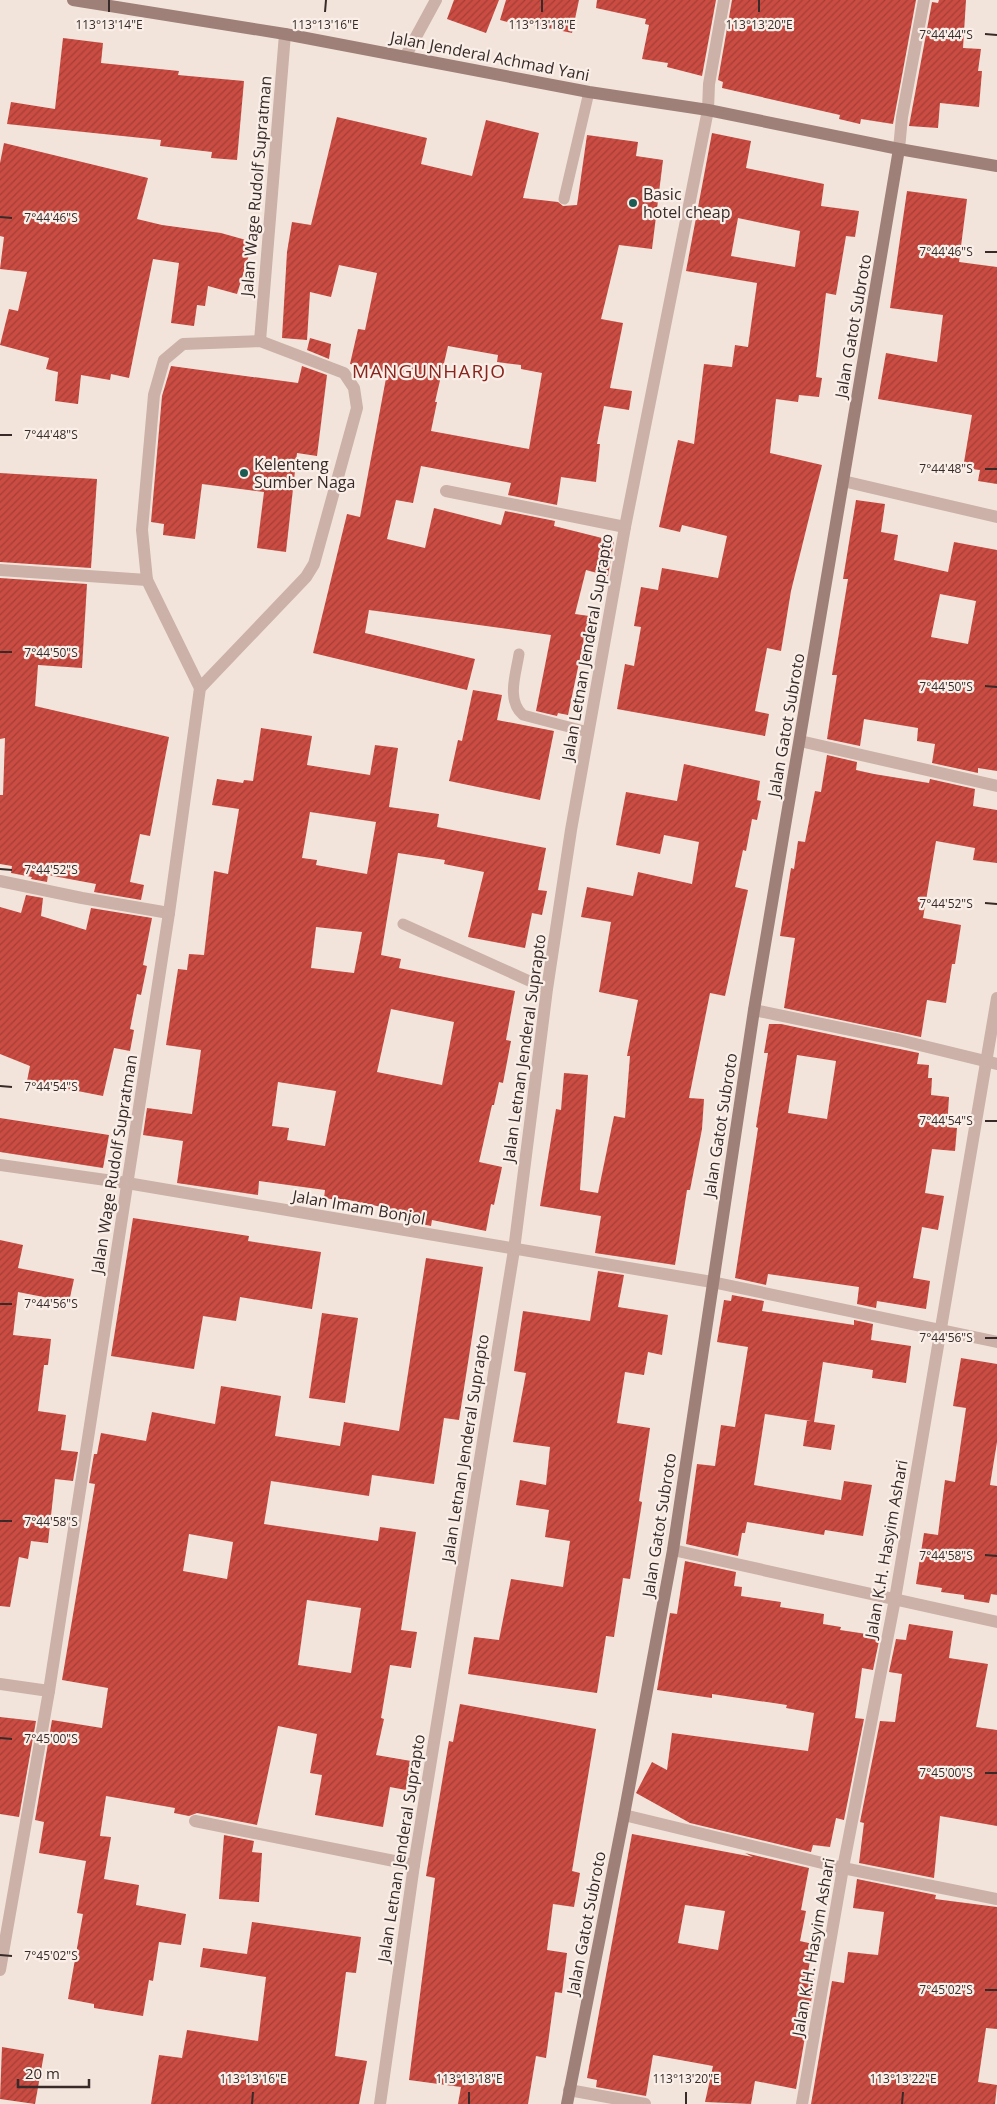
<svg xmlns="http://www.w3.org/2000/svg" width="997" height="2104" font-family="'Open Sans',sans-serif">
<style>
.building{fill:url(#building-hatch);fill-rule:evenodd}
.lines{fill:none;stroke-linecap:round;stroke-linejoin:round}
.service{stroke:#cbb1a7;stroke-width:11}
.minor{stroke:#cbb1a7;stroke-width:12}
.tertiary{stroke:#cbb1a7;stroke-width:12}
.secondary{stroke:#9f8078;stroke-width:12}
.ticks{fill:none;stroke:#372a28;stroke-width:2}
.poi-dot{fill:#1b5b54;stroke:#faefe8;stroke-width:2}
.labels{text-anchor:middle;stroke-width:4.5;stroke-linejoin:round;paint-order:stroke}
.street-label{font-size:16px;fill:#372a28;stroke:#faefe8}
.poi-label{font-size:16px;fill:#372a28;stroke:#faefe8;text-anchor:start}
.quarter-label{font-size:19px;letter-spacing:1px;fill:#8a251e;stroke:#faefe8}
.ticks-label{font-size:12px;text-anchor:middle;fill:#372a28;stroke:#faefe8;stroke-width:4.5;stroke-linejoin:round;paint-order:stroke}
</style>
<defs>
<pattern id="building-hatch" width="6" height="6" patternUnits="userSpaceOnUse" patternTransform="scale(1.25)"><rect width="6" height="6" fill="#ca4c42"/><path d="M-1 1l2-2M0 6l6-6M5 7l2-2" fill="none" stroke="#a53f37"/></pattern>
</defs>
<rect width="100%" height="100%" fill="#f3e4db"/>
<g class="building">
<polygon points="454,0 499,0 486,33 447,19"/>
<polygon points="506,0 579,0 572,33 519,22 518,25 500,20"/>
<polygon points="597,0 716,0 702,76 667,67 668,63 642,59 649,25 645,24 646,19 596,8"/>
<polygon points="732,0 916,0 893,124 861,119 860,124 839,119 840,115 722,88 723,82 718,80"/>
<polygon points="939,0 966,0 963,48 981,49 978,71 982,71 979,107 940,103 938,128 909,126 932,2 938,3"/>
<polygon points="63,38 103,43 101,63 179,71 178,75 244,81 237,160 211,158 212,152 160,146 161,140 7,124 11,102 55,109"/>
<path d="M337 117 427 138 421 164 472 176 486 120 539 133 523 198 558 202 563 206 577 205 587 135 638 142 636 156 663 160 652 249 619 245 601 319 623 323 610 388 632 391 629 410 604 406 597 444H600L596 482 561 477 557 505 508 495 511 483 421 466 413 503 396 500 387 539 425 548 434 508 501 525 505 511 555 521 554 526 614 541 608 576 586 570 575 614 596 617 594 640 584 639 568 715 558 713 557 716 536 711 551 635 369 610 365 633 475 659 467 690 313 653 347 514 360 517 387 373 350 364 358 329 365 330 377 273 339 265 331 297 310 292 307 340 282 338 287 252 292 222 311 225ZM448 346 498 355 497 362 521 365V369L542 373 529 449 431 431 437 402H435Z"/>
<path d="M712 133 751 141 746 168 824 184 821 206 859 211 855 237 846 236 836 295 826 293 816 377 822 378 819 397 799 395 798 402 776 399 770 453 822 465 791 591 781 651 767 648 755 711 769 714 765 736 617 709 625 664 634 666 641 627 634 626 641 587 658 590 662 568 718 578 727 536 682 525 680 532 659 527 678 440 694 444 704 364 732 367 735 345 748 347 757 283 686 271ZM738 218 800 231 795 267 731 256Z"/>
<polygon points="4,143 148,178 137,219 162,225 221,233 253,242 237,294 208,286 205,306 197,305 194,326 171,323 179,263 153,259 129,378 111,374 110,380 81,375 78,404 55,401 58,372 46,369 49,358 0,345 9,309 18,311 27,272 0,269 4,237 0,236 0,163"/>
<polygon points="907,191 967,199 959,262 997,267 997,484 978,481 980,470 963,468 972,415 878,399 886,353 937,362 943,315 890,308"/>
<polygon points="310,338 331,344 329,359 307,350"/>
<polygon points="171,366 298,383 302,366 327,375 317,456 297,453 286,552 257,548 264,492 202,484 195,539 163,535 164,524 151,522 162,396"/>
<polygon points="0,473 97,479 91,568 0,562"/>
<path d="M856 500 885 504 881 532 898 535 894 560 948 572 954 542 997 550V771L978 768V773L932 763 935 744 917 741 918 728 864 719 860 746 827 739 837 675H832L848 579H843ZM940 594 976 601 968 644 931 637Z"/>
<polygon points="0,578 87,584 82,668 38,665 35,706 169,737 150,836 140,834 130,882 144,885 141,900 94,892 96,884 48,875 47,882 31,879 32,877 11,873 12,866 0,864 0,795 3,795 5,738 0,739"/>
<polygon points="473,690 502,695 497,720 554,731 540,800 449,781 458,740 462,741"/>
<path d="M261 728 312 736 307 765 370 775 375 745 398 748 389 807 439 814 437 827 546 848 538 890 547 891 542 915 532 913 525 948 468 937 484 872 444 864 445 860 398 853 381 955 401 959 399 968 515 991 506 1040 511 1041 503 1083 499 1082 494 1105H492L479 1162 502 1167 494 1205 491 1204 486 1231 432 1220 431 1226 403 1220 405 1212 344 1199V1201L324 1198 325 1190 259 1181 258 1195 177 1183 183 1141 143 1135 147 1108 192 1114 201 1050 166 1045 178 969 187 970 189 954 204 955 214 871 228 874 239 809 212 805 217 779 243 783 244 780 253 781ZM310 812 376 822 367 874 316 865 317 860 302 858ZM316 927 362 932 354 973 311 968ZM391 1009 454 1022 442 1085 377 1072ZM278 1082 336 1091 325 1146 287 1140 289 1128 272 1126Z"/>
<polygon points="827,755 857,762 856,770 874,774 929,783 930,779 975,789 973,806 997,810 997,863 973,860 975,848 936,841 923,918 961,925 955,964 952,964 946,1003 927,1000 921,1037 784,1008 795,938 780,936 791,868 794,869 798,841 805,842 815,791 821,792"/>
<polygon points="684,764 760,781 757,800 761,801 757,820 752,819 746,851 743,850 735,887 748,890 725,996 710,993 689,1098 704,1099 702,1129 690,1190 687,1190 675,1265 595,1253 601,1216 540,1206 556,1109 561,1110 564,1073 588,1075 580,1190 598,1193 614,1116 625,1118 630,1056 627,1056 638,1000 599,992 611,922 581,917 587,887 633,896 638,872 692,884 699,842 664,835 660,854 616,845 626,792 677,801"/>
<polygon points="26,895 43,898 41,916 86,930 91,908 152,918 143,965 147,966 141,995 137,994 130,1029 134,1030 130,1051 114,1048 103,1096 27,1081 30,1066 0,1054 0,907 21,913"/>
<path d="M769 1024H781L919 1053 917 1064 929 1065 928 1078H932L931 1095 949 1097 947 1127 957 1128 955 1151 932 1149 925 1193 944 1196 938 1230 922 1227 913 1278 930 1281 926 1309 877 1301 876 1308 857 1304 859 1287 768 1274 766 1285 735 1278 758 1128 756 1127 768 1053H764ZM797 1055 836 1061 827 1119 788 1113Z"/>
<polygon points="0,1118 109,1135 103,1168 0,1152"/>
<polygon points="133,1218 249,1236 248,1241 321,1252 312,1309 240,1297 236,1321 203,1316 194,1369 111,1356"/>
<polygon points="0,1240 23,1245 18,1268 74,1279 69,1302 18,1292 13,1335 51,1339 48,1365 44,1365 38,1411 66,1415 61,1450 78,1452 73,1481 55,1479 48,1543 31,1541 28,1559 19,1557 10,1607 0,1606"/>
<path d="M426 1258 483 1267 459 1420 444 1418 434 1484 372 1475 369 1496 271 1481 264 1524 378 1541 380 1527 416 1532 401 1630 417 1632 411 1668 390 1665 381 1718 384 1719 376 1755 411 1761 406 1790 390 1787 383 1827 315 1815 322 1775 310 1773 317 1734 278 1726 257 1825 197 1813 189 1816 174 1813 175 1808 106 1796 100 1836 111 1837 104 1879 139 1885 136 1905 186 1914 181 1945 159 1942 153 1981 149 1980 143 2016 94 2008V2004L68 1999 83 1914 77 1913 86 1861 39 1853 44 1822 35 1820 52 1720 102 1728 108 1688 62 1680 95 1484 89 1483 94 1454H97L101 1433 146 1441 152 1412 215 1424 221 1386 281 1396 275 1436 340 1446 344 1422 399 1431ZM189 1534 233 1542 227 1579 183 1571ZM307 1600 361 1608 351 1673 298 1665Z"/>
<polygon points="598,1271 624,1275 618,1307 668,1315 662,1355 648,1352 644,1375 625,1372 617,1423 650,1428 639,1501 642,1502 630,1579 623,1578 614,1637 606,1636 597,1693 468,1674 474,1637 499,1640 511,1579 563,1587 570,1541 545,1537 549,1510 516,1505 520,1480 546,1485 550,1447 513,1442 526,1373 514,1371 523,1311 590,1321"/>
<polygon points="732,1295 764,1301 762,1311 854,1325 854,1320 873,1324 871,1340 911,1346 906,1383 872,1378 873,1370 823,1362 814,1422 835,1425 831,1450 803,1446 807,1421 811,1421 765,1414 754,1485 841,1500 844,1481 872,1485 863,1536 825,1530 824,1535 747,1522 745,1533 742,1533 738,1556 686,1544 697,1464 715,1466 721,1425 735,1427 748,1347 717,1342 724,1300 731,1301"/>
<polygon points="322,1313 358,1318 345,1403 309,1398"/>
<polygon points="961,1358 997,1364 997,1442 990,1485 997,1486 997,1595 991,1594 989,1603 964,1599 964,1595 941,1592 942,1588 916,1584 924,1533 938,1535 945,1480 955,1482 966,1408 953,1406"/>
<polygon points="685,1561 736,1572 734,1586 742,1587 741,1596 781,1602 780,1607 824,1614 823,1624 841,1627 840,1630 880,1636 873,1670 862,1668 855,1718 864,1719 844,1820 836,1818 830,1847 813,1845 811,1852 690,1823 636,1793 652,1762 667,1770 672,1733 808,1751 814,1713 786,1708 787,1705 712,1694 712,1698 657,1690 670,1613 677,1614"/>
<polygon points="909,1624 953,1631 949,1658 988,1664 976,1727 997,1730 997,1826 940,1816 934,1878 859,1863 864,1823 860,1822 880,1721 895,1722 902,1674 889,1672 896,1639 906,1640"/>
<polygon points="460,1704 596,1729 572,1871 580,1873 574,1907 553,1904 547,1950 567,1953 562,1993 555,1992 546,2058 536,2056 528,2104 458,2104 461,2087 409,2080 435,1878 426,1876 449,1741 453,1742"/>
<polygon points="0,1717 36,1721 19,1817 0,1814"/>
<path d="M632 1834 753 1857 745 1853 809 1868 801 1910 806 1911 800 1941 813 1944 807 1978 815 1979 796 2089 755 2081 751 2104 705 2102 713 2066 653 2055 646 2096 596 2087 597 2080 587 2078ZM685 1905 725 1911 718 1950 678 1943Z"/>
<polygon points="224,1835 254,1841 252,1852 262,1853 259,1902 219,1899"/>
<polygon points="857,1879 936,1895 935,1899 997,1907 997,2029 986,2028 978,2082 997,2085 995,2104 811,2104 832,1981 844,1983 848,1952 878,1955 884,1912 853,1908"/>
<polygon points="252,1922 361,1937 356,1973 346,1972 335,2056 367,2061 359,2104 151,2104 159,2055 182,2058 187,2030 258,2041 266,1977 200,1967 203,1948 247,1954"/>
<polygon points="2,2047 44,2054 35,2104 0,2099"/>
</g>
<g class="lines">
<g class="service">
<polyline points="564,199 589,92"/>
<path d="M519 654C516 674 506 700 523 715L588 732"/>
<polyline points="403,924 547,989"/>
</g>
<g class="minor">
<polyline points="708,110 709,84 724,0"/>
<polyline points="899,149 902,117 924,0"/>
<polyline points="843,481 997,517"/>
<polyline points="446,491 625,527"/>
<polyline points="0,570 147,580"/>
<polyline points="800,741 997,786"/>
<polyline points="0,881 82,898 169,913"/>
<polyline points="754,1010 899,1040 997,1064"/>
<polyline points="712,1282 997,1342"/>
<polyline points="673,1550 997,1622"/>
<polyline points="0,1684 49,1691"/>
<polyline points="624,1815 843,1868 997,1899"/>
<polyline points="195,1821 414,1865"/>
<polyline points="569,2090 645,2104"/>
<polyline points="802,2104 843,1868 895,1599 997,998"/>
</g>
<g class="tertiary">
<polyline points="405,57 436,0"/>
<polyline points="260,341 285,34"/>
<polyline points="0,1165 127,1183 712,1282"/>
<polyline points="0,1970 49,1691 169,913 200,688 147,580 142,530 154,395 164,360 183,344 260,341 344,373 354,388 357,408 314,564 306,577 200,688"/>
<polyline points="380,2104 414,1865 514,1250 547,989 571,830 625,527 708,110"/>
</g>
<g class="secondary">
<polyline points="73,0 285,34 589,92 708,110 899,149 997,166"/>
<polyline points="567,2104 624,1815 673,1550 754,1010 899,149"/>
</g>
</g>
<path class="ticks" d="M109 12V0M325 12 326 0M542 12V0M759 12V0M985 34 997 35M0 217 12 218M985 252H997M0 435H12M985 469H997M0 652H12M985 686 997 687M0 869 12 870M985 903 997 904M0 1086 12 1087M985 1121H997M0 1304H12M985 1338H997M0 1521H12M985 1555 997 1556M0 1738 12 1739M985 1773H997M0 1955 12 1956M985 1990H997M252 2104 253 2092M469 2104V2092M686 2104V2092M902 2104 903 2092"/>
<g class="poi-dot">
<circle cx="633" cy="203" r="5"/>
<circle cx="244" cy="473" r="5"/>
</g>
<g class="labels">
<g class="street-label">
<text transform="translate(490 56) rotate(11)" y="6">Jalan Jenderal Achmad Yani</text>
<text transform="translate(256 186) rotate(-85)" y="6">Jalan Wage Rudolf Supratman</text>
<text transform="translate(853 326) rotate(-80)" y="6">Jalan Gatot Subroto</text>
<text transform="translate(587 647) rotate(-80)" y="6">Jalan Letnan Jenderal Suprapto</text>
<text transform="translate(786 725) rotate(-80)" y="6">Jalan Gatot Subroto</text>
<text transform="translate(524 1048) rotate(-82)" y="6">Jalan Letnan Jenderal Suprapto</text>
<text transform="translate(720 1125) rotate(-81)" y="6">Jalan Gatot Subroto</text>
<text transform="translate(114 1164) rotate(-81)" y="6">Jalan Wage Rudolf Supratman</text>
<text transform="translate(359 1207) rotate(10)" y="6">Jalan Imam Bonjol</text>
<text transform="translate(465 1448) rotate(-81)" y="6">Jalan Letnan Jenderal Suprapto</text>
<text transform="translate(659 1525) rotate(-81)" y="6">Jalan Gatot Subroto</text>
<text transform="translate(886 1549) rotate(-80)" y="6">Jalan K.H. Hasyim Ashari</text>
<text transform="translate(401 1848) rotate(-81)" y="6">Jalan Letnan Jenderal Suprapto</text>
<text transform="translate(586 1923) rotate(-79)" y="6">Jalan Gatot Subroto</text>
<text transform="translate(813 1947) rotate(-80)" y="6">Jalan K.H. Hasyim Ashari</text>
</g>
<g class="poi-label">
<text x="643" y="200">Basic<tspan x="643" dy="18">hotel cheap</tspan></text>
<text x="254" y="470">Kelenteng<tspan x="254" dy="18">Sumber Naga</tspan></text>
</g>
<g class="quarter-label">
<text x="429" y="378">MANGUNHARJO</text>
</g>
</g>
<g class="ticks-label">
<text x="109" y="29">113°13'14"E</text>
<text x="325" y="29">113°13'16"E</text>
<text x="542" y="29">113°13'18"E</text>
<text x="759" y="29">113°13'20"E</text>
<text x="946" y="39">7°44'44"S</text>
<text x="51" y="222">7°44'46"S</text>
<text x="946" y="256">7°44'46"S</text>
<text x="51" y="439">7°44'48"S</text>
<text x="946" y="473">7°44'48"S</text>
<text x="51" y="657">7°44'50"S</text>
<text x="946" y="691">7°44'50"S</text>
<text x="51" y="874">7°44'52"S</text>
<text x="946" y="908">7°44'52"S</text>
<text x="51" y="1091">7°44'54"S</text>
<text x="946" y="1125">7°44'54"S</text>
<text x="51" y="1308">7°44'56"S</text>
<text x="946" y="1342">7°44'56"S</text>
<text x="51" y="1526">7°44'58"S</text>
<text x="946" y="1560">7°44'58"S</text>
<text x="51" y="1743">7°45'00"S</text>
<text x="946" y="1777">7°45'00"S</text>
<text x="51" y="1960">7°45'02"S</text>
<text x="946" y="1994">7°45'02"S</text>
<text x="253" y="2083">113°13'16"E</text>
<text x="469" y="2083">113°13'18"E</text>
<text x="686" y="2083">113°13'20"E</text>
<text x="903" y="2083">113°13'22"E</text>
</g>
<path d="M18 2079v8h71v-8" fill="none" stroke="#372a28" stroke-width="2.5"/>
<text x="25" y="2079" font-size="15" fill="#372a28" stroke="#faefe8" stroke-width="4" paint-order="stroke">20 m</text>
</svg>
